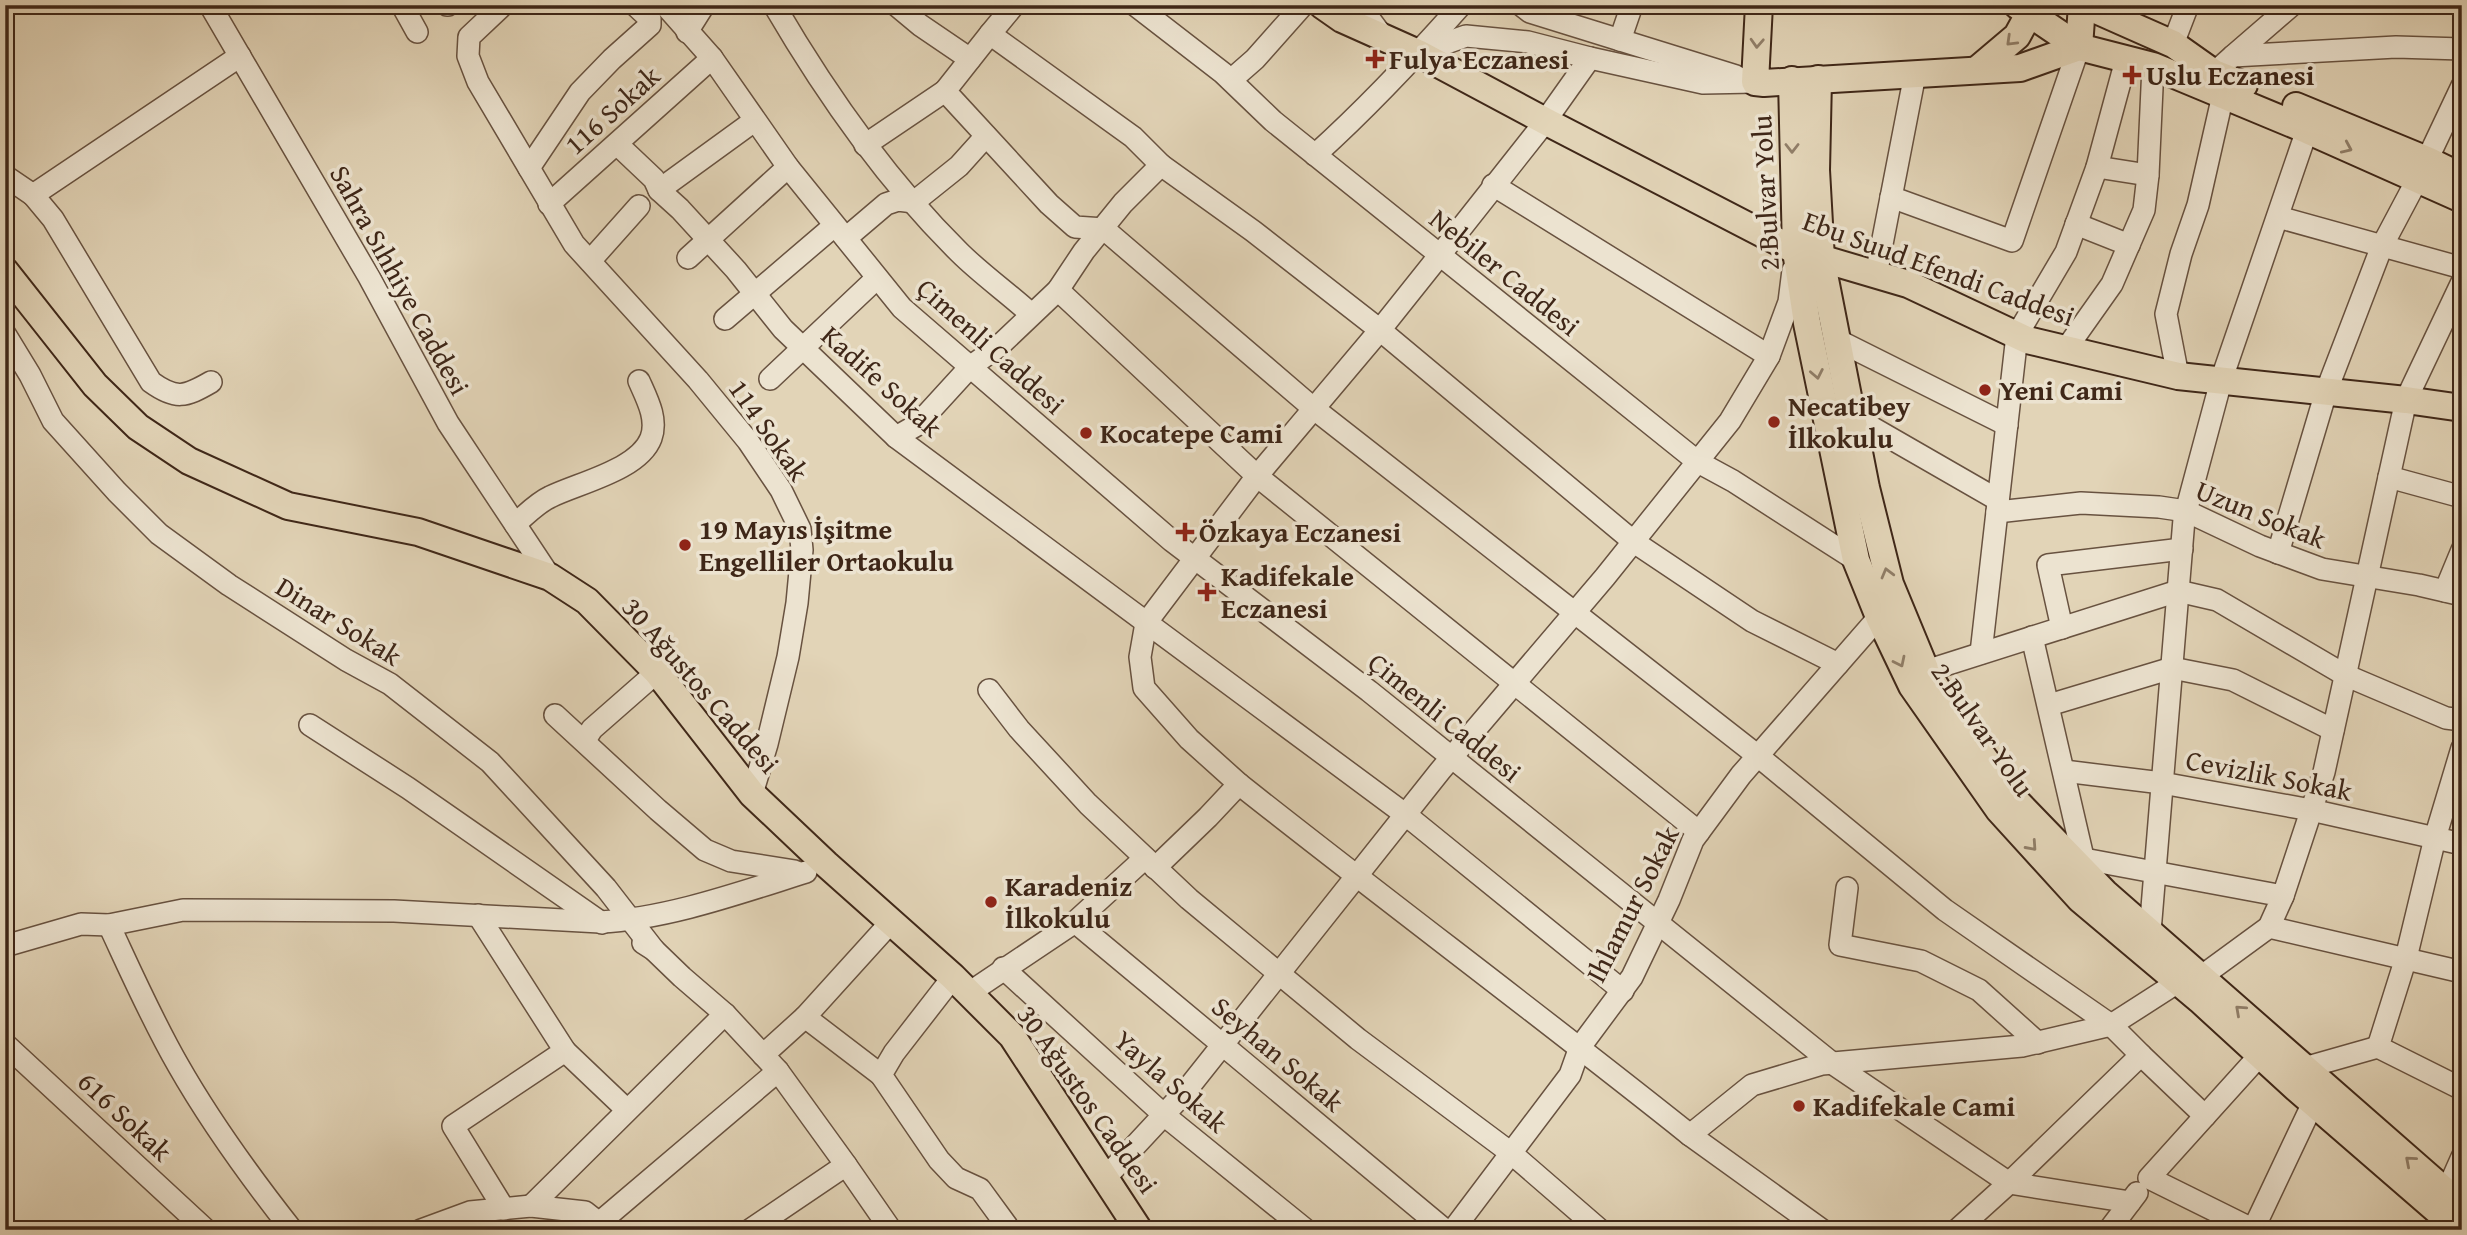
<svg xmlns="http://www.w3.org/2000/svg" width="2467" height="1235" font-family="'Gentium Book Plus',serif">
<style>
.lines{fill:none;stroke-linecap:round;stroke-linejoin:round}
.minor-casing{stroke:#685240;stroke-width:24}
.major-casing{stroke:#3f2718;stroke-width:30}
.minor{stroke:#ece3d0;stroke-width:21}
.major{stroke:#e2d4b7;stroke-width:26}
.oneway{stroke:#907e68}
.poi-dot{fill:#8f2418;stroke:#ece3d0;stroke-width:2.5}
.labels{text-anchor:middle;stroke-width:7;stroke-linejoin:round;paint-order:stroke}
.poi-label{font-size:28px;font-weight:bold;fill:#3f2718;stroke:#ece3d0;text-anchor:start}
.street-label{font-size:28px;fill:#3f2718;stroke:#ece3d0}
</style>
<rect width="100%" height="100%" fill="#e2d4b7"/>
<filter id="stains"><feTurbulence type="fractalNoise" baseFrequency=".00286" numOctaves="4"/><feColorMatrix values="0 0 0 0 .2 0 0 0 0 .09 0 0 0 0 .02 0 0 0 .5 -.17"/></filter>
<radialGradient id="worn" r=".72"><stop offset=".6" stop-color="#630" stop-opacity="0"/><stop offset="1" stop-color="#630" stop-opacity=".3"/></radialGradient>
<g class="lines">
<defs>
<g id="minor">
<polyline points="210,5 369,277 448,423 550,577"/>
<polyline points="402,5 417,32"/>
<polyline points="447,5 448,5"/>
<polyline points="503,5 469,37 468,56 478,82 574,244 698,380 748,441 781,490 800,529 802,550 797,603 788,657 767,744 752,794"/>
<polyline points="665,5 712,58 788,167 902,308 1172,541 1369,691 1832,1063 2009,1183 2130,1202"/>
<path d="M774 5C826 94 885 179 959 252 981 274 1008 293 1031 314"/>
<polyline points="896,5 920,25 970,59"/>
<polyline points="1135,5 1223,73 1273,121 1698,462 1733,481 1856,560"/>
<polyline points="1359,5 1383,37"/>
<polyline points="1521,5 1530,12 1736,76"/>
<polyline points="687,32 704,5"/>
<polyline points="990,34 1014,5"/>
<polyline points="1620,40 1632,5"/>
<polyline points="2173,44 2188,5"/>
<polyline points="1418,53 1466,36 1528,42 1590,58 1703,83 1755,82"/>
<polyline points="2233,56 2292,5"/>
<polyline points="2214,73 2233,56 2396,47 2462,49"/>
<polyline points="1231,80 1255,59 1303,5"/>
<polyline points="617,144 654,179 659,190 680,209 736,270 783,329 896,437 1406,815 1623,991"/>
<polyline points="865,145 945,91"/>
<path d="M1315 155C1367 108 1415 57 1461 5"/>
<polyline points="2427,160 2462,86"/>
<polyline points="1161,165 1133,137 990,34 945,91 1049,204 1075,227 1104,229 1313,408 1758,756 1945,910 2111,1025"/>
<polyline points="2097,167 2148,175"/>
<polyline points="529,168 580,92 612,59 650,25 650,19 635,5"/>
<polyline points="5,176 33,195 240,56"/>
<polyline points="1493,185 1769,356"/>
<polyline points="659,190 754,121"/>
<path d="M33 195 53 219 151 382C176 400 185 397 211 382"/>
<polyline points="1891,197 2012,241 2079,47"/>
<polyline points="549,204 712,58"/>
<polyline points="2278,217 2462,268"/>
<polyline points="2076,224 2129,245"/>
<polyline points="846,238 886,204 898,200 914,202 959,166 986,136"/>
<polyline points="688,258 788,167"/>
<polyline points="590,261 639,206"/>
<polyline points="1876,275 1915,74"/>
<polyline points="1058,290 1257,476 1699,832"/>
<polyline points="725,319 834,226"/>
<polyline points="5,334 30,375 53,421 117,492 159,534 229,585 346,660 390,684 490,762 606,888 654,950"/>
<polyline points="1837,340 2007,425"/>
<polyline points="2066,349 2112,284 2144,210 2148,175 2153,66"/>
<polyline points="2178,376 2166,314 2181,254 2198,205 2223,95"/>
<polyline points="770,379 877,278"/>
<polyline points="1852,416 1998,500"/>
<polyline points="896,437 917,425 970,367 999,346 1058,290 1084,251 1123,203 1161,165 1253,231 1380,330 1634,542 1752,621 1838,664"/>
<polyline points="2389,477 2462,497"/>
<polyline points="1997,512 2081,503 2159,507 2186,511 2260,546 2322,569 2419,585 2462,595"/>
<path d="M515 524C526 515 537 503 550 497 578 483 639 470 651 438 658 419 647 399 639 381"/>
<polyline points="2278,553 2326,392 2382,246 2417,180"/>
<polyline points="2445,591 2462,550"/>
<polyline points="2062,628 2048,565 2182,549"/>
<polyline points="2032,637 2086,870"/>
<polyline points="1981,653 2017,335 2066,252 2097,167 2126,60"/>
<polyline points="1926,671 2178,591 2217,600 2345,675 2446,718 2462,720"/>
<polyline points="989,690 1019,729 1088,804 1189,899 1358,1039 1511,1153 1600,1230"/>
<polyline points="2049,705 2172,668 2233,680 2333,730"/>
<polyline points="555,715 658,810 705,850 731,861 795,871"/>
<polyline points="310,725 408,788 602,923"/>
<polyline points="585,740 592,729 657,672"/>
<polyline points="2462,748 2435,838 2406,958 2378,1047 2462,1089"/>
<polyline points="2064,771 2162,783 2311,810 2462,844"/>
<path d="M1239 784C1388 902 1541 1016 1690 1135"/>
<polyline points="1155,868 1208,817 1239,784 1189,739 1144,688 1140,657 1146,623 1257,476 1380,330 1439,256 1541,127 1590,58"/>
<polyline points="1847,888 1840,945 1921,961 1979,990 2038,1043"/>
<polyline points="2283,896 2324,772 2406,400 2462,282"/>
<polyline points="478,915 565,1051 453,1126 504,1209"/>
<polyline points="1075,922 1445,1230"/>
<path d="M109 925C131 972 152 1020 178 1065 211 1123 251 1178 292 1230"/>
<polyline points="2269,927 2462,972"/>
<polyline points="2150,932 2184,519 2221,381 2307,130"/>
<polyline points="643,943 654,950 682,977 725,1014 778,1071 846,1165"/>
<path d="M5 946 81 924 109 925 183 910 394 911 600 922C667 919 742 892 806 872"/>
<polyline points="1003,968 1164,1115 1306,1230"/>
<polyline points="953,977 894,1053 881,1075 939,1160 956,1178 980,1189 1010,1230"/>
<polyline points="969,993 1075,922 1145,858"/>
<polyline points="5,1044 206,1230"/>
<polyline points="565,1051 627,1110"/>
<polyline points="763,1055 805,1017"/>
<polyline points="2141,1055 2205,1116"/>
<polyline points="2304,1068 2378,1047"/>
<polyline points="881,1075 805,1017 892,921"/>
<polyline points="1106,1177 1185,1092 1440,771 1605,577 1730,421 1769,356 1789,302 1793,270"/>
<polyline points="2446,1193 2462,1157"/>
<polyline points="531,1206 725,1014"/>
<polyline points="599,1223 778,1071"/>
<polyline points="421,1230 470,1212 531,1206 585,1212 599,1223 603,1230"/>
<polyline points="750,1230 846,1165 891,1230"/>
<polyline points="1453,1230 1570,1075 1580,1047 1632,977 1669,900 1693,840 1741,775 1879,617"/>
<polyline points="1822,1230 1690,1135 1752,1085 1822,1064 2022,1046 2111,1025"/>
<polyline points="1957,1230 2009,1183 2141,1055 2111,1025 2178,982 2202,976 2269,927 2283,896 2084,859"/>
<polyline points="2109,1230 2137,1193"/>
<polyline points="2253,1230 2313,1103"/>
<polyline points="2254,1230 2149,1178 2260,1055"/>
</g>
<g id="major">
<polyline points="1322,5 1342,19 1418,53 1545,121 1796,251 1908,284 2027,340 2178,376 2406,400 2462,408"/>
<polyline points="1759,5 1755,82 1764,83 2020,68 2079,47 2082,5"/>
<polyline points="2017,5 2079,47 2153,66 2307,130 2462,199"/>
<polyline points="2085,5 2173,44 2214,73 2244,85"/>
<polyline points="1978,69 2017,36 2034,5"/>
<polyline points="1818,79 1816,170 1821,259 1866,488 1890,584 1926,671 1957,721 2014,799 2105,893 2462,1206"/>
<polyline points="1792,80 1796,251 1807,323 1856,560 1879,617 1912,686 1999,810 2080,899 2200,1000 2296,1088 2460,1230"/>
<polyline points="2296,106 2427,160 2462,177"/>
<polyline points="5,271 95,385 138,427 189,461 288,506 418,532 550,577 587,601 657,672 752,794 826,864 953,977 1012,1036 1139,1230"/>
</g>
</defs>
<use href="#minor" class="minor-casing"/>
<use href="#major" class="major-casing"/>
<use href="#minor" class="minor"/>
<use href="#major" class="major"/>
</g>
<defs><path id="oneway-chevron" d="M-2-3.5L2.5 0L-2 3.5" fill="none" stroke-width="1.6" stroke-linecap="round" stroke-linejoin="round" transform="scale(1.75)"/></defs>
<g class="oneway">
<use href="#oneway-chevron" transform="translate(2011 41) rotate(136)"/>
<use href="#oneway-chevron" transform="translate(1757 43) rotate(93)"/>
<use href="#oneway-chevron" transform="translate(1792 148) rotate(90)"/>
<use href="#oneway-chevron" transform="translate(2347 148) rotate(24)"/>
<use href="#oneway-chevron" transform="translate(1817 374) rotate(79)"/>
<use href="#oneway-chevron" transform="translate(1887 573) rotate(-105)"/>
<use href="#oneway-chevron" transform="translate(1900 662) rotate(64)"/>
<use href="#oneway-chevron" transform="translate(2032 846) rotate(48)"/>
<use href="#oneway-chevron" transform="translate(2240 1010) rotate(-138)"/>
<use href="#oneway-chevron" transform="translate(2410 1161) rotate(-139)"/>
</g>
<g class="poi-dot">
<path d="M1371.5 48.5h7v7h7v7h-7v7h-7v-7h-7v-7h7z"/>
<path d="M2128.5 64.5h7v7h7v7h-7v7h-7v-7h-7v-7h7z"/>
<circle cx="1985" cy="390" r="7"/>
<circle cx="1774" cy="422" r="7"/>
<circle cx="1086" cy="433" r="7"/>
<path d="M1181.5 521.5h7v7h7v7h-7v7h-7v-7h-7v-7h7z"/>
<circle cx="685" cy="545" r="7"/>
<path d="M1203.5 581.5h7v7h7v7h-7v7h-7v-7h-7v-7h7z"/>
<circle cx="991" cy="902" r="7"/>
<circle cx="1799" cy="1106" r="7"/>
</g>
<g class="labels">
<g class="poi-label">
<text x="1389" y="69">Fulya Eczanesi</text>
<text x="2146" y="85">Uslu Eczanesi</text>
<text x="1999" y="400">Yeni Cami</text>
<text x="1788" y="416">Necatibey<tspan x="1788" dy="32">İlkokulu</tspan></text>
<text x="1100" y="443">Kocatepe Cami</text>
<text x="699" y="539">19 Mayıs İşitme<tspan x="699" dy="32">Engelliler Ortaokulu</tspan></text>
<text x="1199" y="542">Özkaya Eczanesi</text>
<text x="1221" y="586">Kadifekale<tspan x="1221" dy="32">Eczanesi</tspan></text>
<text x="1005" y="896">Karadeniz<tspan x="1005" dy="32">İlkokulu</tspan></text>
<text x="1813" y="1116">Kadifekale Cami</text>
</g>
<g class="street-label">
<text transform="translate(612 110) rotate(-42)" y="10">116 Sokak</text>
<text transform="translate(1765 193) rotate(-93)" y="10">2.Bulvar Yolu</text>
<text transform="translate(1939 268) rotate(20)" y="10">Ebu Suud Efendi Caddesi</text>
<text transform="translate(1505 272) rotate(39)" y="10">Nebiler Caddesi</text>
<text transform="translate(400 280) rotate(61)" y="10">Sahra Sıhhiye Caddesi</text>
<text transform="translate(991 346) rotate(42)" y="10">Çimenli Caddesi</text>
<text transform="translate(882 381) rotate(42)" y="10">Kadife Sokak</text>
<text transform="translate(769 430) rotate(55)" y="10">114 Sokak</text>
<text transform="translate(2261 514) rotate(22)" y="10">Uzun Sokak</text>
<text transform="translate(339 621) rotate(32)" y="10">Dinar Sokak</text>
<text transform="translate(701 685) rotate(49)" y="10">30 Ağustos Caddesi</text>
<text transform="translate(1445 717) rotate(39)" y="10">Çimenli Caddesi</text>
<text transform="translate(1983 729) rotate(55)" y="10">2.Bulvar Yolu</text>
<text transform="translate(2269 775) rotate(11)" y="10">Cevizlik Sokak</text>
<text transform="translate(1632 904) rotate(-63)" y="10">Ihlamur Sokak</text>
<text transform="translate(1278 1054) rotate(40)" y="10">Seyhan Sokak</text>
<text transform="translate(1171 1081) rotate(41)" y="10">Yayla Sokak</text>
<text transform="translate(1088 1099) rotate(55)" y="10">30 Ağustos Caddesi</text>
<text transform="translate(125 1116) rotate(43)" y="10">616 Sokak</text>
</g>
</g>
<rect width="2467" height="1235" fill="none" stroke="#e2d4b7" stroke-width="28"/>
<rect x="7" y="7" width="2453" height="1221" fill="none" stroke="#3f2718" stroke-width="3.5"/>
<rect x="14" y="14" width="2439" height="1207" fill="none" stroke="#3f2718" stroke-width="2"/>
<rect width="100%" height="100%" filter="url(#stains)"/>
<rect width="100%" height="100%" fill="url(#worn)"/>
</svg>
